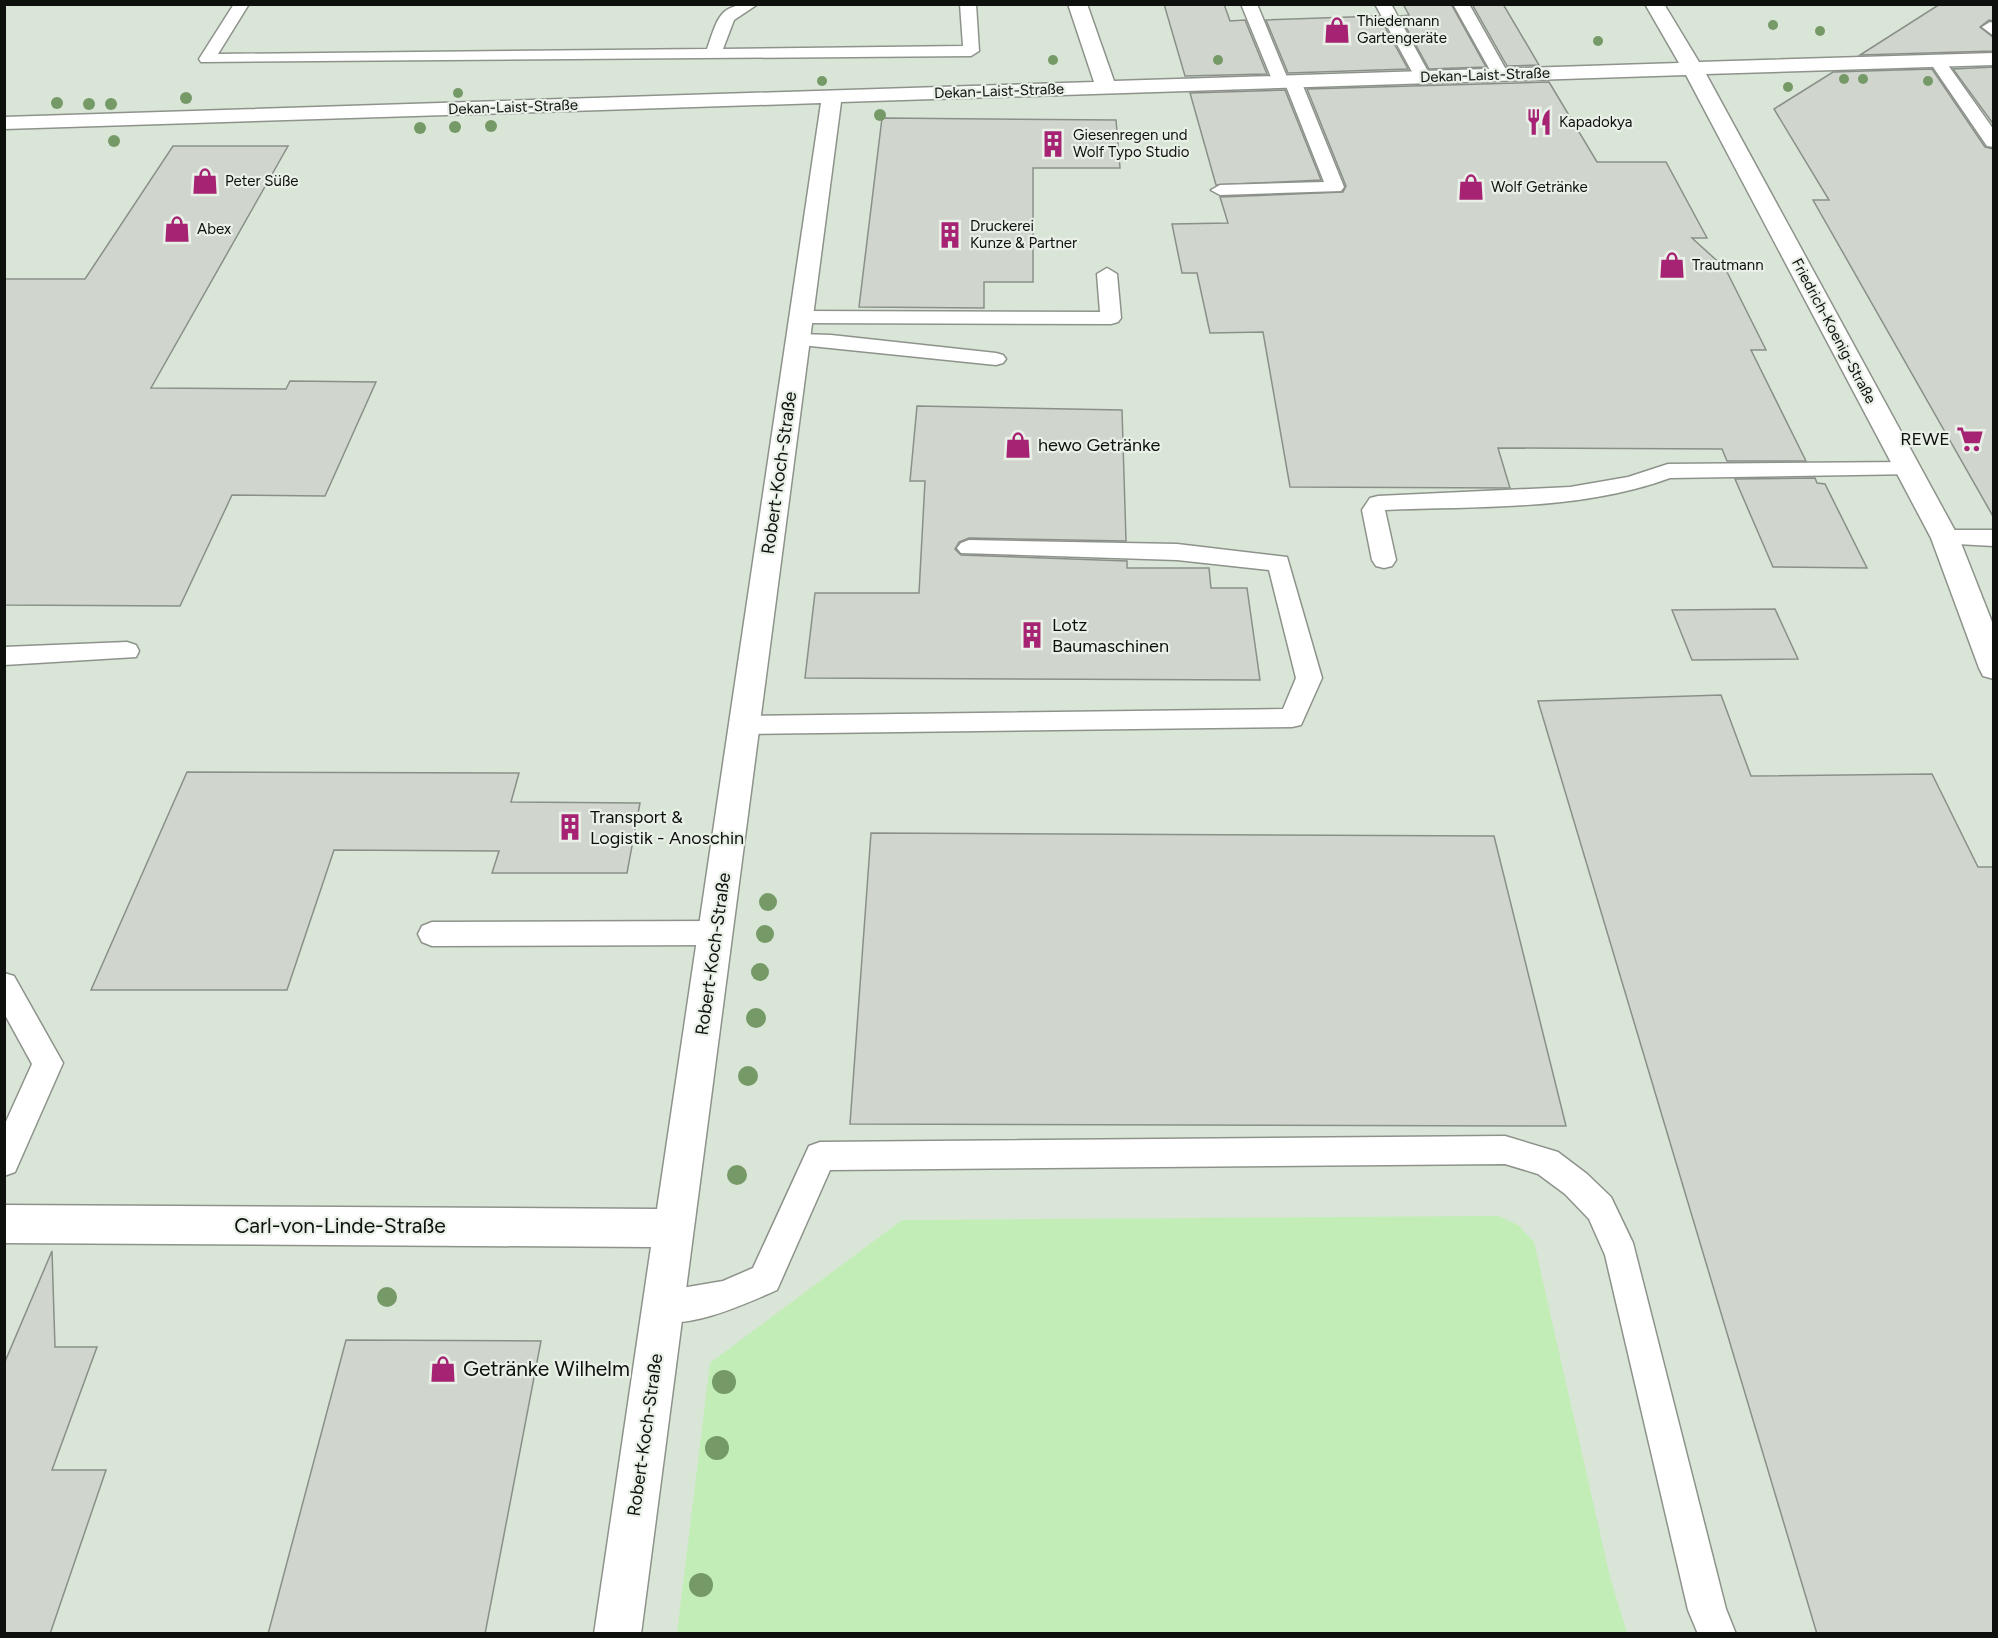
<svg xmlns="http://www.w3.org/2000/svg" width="1998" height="1638" font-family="Figtree,sans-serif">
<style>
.built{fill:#d9e5d6}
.green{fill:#c3edb7}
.building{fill:#d0d6ce;stroke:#8a9089;stroke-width:1.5}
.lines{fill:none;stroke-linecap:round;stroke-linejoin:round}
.lane-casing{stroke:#8d938b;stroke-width:3}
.street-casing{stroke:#8d938b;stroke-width:3}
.lane{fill:#fff;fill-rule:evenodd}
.street{fill:#fff;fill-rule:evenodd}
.tree{fill:#769968}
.labels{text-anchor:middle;stroke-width:4.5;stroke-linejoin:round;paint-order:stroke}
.far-poi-label{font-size:15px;fill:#0e100d;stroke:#e9f0e7;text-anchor:start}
.far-street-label{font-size:15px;fill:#0e100d;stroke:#e9f0e7}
.poi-label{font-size:18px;fill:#0e100d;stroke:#e9f0e7;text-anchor:start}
.street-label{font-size:18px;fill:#0e100d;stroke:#e9f0e7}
.near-street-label{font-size:21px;fill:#0e100d;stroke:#e9f0e7}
.near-poi-label{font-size:21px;fill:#0e100d;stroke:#e9f0e7;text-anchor:start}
</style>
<rect width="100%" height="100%" fill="#e9f0e7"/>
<rect class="built" x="5" y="5" width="1988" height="1628"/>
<polygon class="green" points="1498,1216 1518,1225 1534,1242 1610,1577 1627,1633 677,1633 710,1363 902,1220"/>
<g class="building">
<polygon points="1164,4 1224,4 1230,21 1245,20 1267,74 1185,76"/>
<polygon points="1403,4 1451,4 1486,67 1429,69 1400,16 1409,15"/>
<polygon points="1472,4 1503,4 1539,65 1507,66"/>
<polygon points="1940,4 1994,4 1994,21 1989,20 1980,27 1994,38 1994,51 1860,55"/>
<polygon points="1379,16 1408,69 1288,73 1266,20"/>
<polygon points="1994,67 1994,125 1953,69"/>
<polygon points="1932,69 1985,147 1994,149 1994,518 1813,200 1829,200 1774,109 1833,72"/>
<polygon points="1549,82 1597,162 1666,162 1707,238 1692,238 1725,268 1766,350 1751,350 1806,461 1727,461 1722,449 1498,448 1510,488 1290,487 1263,332 1210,333 1197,273 1182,273 1172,224 1228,223 1220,197 1343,192 1346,186 1307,89"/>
<polygon points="1285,90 1321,180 1216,185 1190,93"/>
<polygon points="882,118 1116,120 1120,168 1033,168 1033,282 984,282 984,308 859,307"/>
<polygon points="173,146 288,146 151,388 286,389 290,381 376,382 325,496 232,495 180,606 4,605 4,279 85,279"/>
<polygon points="917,406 1122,410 1126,541 969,538 959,542 955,549 961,555 1127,561 1127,568 1209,568 1211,588 1247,588 1260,680 805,678 815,593 919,593 925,481 910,481"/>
<polygon points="1815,478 1817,483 1825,484 1867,568 1773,567 1735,479"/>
<polygon points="1775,609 1798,659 1692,660 1672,610"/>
<polygon points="1721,695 1751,776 1932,774 1978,867 1994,867 1994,1634 1817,1634 1538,701"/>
<polygon points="187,772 519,773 511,802 640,803 627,873 492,873 499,851 334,850 287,990 91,990"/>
<polygon points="871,833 1494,836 1566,1126 850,1124"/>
<polygon points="52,1251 55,1347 97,1347 52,1470 106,1470 50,1634 4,1634 4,1364"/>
<polygon points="346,1340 541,1341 485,1634 268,1634"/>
</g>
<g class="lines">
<defs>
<g id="lane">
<path d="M234 4H249L218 54 707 49C719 14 720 4 758 4L734 20 723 49 963 46 960 4H976L979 51 971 56 201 62 199 59Z"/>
<polygon points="1241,4 1257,4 1287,77 1299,77 1301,81 1344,187 1341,191 1220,195 1211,190 1220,185 1324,182 1286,86 1275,86 1273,82"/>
<polygon points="1375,4 1391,4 1431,77 1429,81 1417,81"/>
<polygon points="1453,4 1469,4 1509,75 1507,79 1495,79"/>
<polygon points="1990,22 1994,23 1994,36 1982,27"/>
<polygon points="1937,56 1943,58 1994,130 1994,147 1987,146 1929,61"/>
<polygon points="1107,268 1117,274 1121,318 1118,322 1111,324 801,323 794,321 791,317 794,313 801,311 1100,312 1097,274"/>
<polygon points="798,334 831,335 996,353 1003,355 1006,359 1003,363 996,365 791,344 788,340 791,336"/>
<path d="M1909 462 1917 464 1920 469 1917 474 1670 478C1580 511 1479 506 1385 510L1396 560 1392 566 1384 568 1376 566 1372 560 1362 510 1370 498 1378 496 1570 487 1628 477 1668 464Z"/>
<polygon points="1945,530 1994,530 1994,546 1937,543 1933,538 1937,533"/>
<polygon points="969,540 1177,544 1287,557 1322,678 1301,725 1292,727 745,734 736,732 732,725 736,718 745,716 1283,709 1296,678 1269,570 1177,560 961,553 957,548 961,543"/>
<polygon points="127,642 136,645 139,651 136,657 4,665 4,647"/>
<polygon points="716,921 726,925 730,933 726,941 716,945 432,946 422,942 418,934 422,926 432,922"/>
<polygon points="4,973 14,976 63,1063 15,1172 4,1176 4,1126 32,1064 4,1013"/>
<path d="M1505 1136 1558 1152 1587 1174 1611 1197 1633 1243 1726 1609 1736 1634H1698L1688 1610 1605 1255 1589 1219 1565 1194 1538 1174 1505 1164 830 1170 777 1290C745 1304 685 1332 652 1319L647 1307 652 1295 664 1291 723 1281 753 1268 809 1146 820 1142Z"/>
</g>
<polygon id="street" points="1068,4 1087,4 1114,81 1679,63 1645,4 1664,4 1699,62 1994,53 1994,65 1706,74 1959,538 1994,627 1994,679 1983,676 1979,668 1931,538 1686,75 841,102 641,1634 594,1634 651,1247 4,1243 4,1205 657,1209 821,103 4,129 4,117 1094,82"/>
</defs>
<use href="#lane" class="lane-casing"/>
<use href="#street" class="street-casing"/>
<use href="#lane" class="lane"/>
<use href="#street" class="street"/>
</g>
<g class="tree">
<circle cx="1773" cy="25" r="5"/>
<circle cx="1820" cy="31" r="5"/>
<circle cx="1598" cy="41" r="5"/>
<circle cx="1053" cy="60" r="5"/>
<circle cx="1218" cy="60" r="5"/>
<circle cx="1844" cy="79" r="5"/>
<circle cx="1863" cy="79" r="5"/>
<circle cx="822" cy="81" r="5"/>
<circle cx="1928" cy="81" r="5"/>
<circle cx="1788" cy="87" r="5"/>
<circle cx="458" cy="93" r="5"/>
<circle cx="186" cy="98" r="6"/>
<circle cx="57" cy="103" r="6"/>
<circle cx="89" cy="104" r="6"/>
<circle cx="111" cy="104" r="6"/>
<circle cx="880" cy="115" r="6"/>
<circle cx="491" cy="126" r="6"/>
<circle cx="455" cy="127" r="6"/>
<circle cx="420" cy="128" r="6"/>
<circle cx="114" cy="141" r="6"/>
<circle cx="768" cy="902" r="9"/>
<circle cx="765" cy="934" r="9"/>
<circle cx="760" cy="972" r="9"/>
<circle cx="756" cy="1018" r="10"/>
<circle cx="748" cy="1076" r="10"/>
<circle cx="737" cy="1175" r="10"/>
<circle cx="387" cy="1297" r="10"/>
<circle cx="724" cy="1382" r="12"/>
<circle cx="717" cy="1448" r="12"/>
<circle cx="701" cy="1585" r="12"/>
</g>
<defs>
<symbol id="shop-bare" viewBox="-9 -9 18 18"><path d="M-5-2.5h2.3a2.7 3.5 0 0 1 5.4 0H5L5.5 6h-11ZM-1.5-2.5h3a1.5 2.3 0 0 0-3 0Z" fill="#a52372" stroke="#e9f0e7" stroke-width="2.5" paint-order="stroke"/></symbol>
<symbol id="restaurant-bare" viewBox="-9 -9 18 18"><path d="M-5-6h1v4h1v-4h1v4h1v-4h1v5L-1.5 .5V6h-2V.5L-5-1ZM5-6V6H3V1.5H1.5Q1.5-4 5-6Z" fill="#a52372" stroke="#e9f0e7" stroke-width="2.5" paint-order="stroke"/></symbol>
<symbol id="building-bare" viewBox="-9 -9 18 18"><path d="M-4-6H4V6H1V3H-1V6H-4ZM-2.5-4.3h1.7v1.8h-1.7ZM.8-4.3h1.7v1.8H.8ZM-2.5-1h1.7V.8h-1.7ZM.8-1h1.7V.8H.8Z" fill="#a52372" stroke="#e9f0e7" stroke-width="2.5" paint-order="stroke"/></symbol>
<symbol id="supermarket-bare" viewBox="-9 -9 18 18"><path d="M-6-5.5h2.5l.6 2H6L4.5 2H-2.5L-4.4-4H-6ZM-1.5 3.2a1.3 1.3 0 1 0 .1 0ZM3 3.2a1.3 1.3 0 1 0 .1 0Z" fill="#a52372" stroke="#e9f0e7" stroke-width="2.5" paint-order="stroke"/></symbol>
</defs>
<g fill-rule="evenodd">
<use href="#shop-bare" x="1318" y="11" width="38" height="38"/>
<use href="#restaurant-bare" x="1520" y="103" width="38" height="38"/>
<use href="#building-bare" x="1034" y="125" width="38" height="38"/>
<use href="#shop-bare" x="186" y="162" width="38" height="38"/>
<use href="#shop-bare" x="1452" y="168" width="38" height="38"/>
<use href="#shop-bare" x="158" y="210" width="38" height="38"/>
<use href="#building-bare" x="931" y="216" width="38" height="38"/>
<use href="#shop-bare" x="1653" y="246" width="38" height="38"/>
<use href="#supermarket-bare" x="1951" y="420" width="38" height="38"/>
<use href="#shop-bare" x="999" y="426" width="38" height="38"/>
<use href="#building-bare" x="1013" y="616" width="38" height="38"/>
<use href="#building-bare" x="551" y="808" width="38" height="38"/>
<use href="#shop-bare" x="424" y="1350" width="38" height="38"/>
</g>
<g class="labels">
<g class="far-poi-label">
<text x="1357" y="26">Thiedemann<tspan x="1357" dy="17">Gartengeräte</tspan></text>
<text x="1559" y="127">Kapadokya</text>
<text x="1073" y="140">Giesenregen und<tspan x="1073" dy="17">Wolf Typo Studio</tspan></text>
<text x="225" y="186">Peter Süße</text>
<text x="1491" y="192">Wolf Getränke</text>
<text x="970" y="231">Druckerei<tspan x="970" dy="17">Kunze &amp; Partner</tspan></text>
<text x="197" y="234">Abex</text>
<text x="1692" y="270">Trautmann</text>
</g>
<g class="far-street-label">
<text transform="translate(1485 75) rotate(-2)" y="5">Dekan-Laist-Straße</text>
<text transform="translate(999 91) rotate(-2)" y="5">Dekan-Laist-Straße</text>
<text transform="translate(513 107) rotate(-2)" y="5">Dekan-Laist-Straße</text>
<text transform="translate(1834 331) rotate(62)" y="5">Friedrich-Koenig-Straße</text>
</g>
<g class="poi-label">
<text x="1950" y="445" text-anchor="end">REWE</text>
<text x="1038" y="451">hewo Getränke</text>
<text x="1052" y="631">Lotz<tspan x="1052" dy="21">Baumaschinen</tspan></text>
<text x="590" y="823">Transport &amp;<tspan x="590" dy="21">Logistik - Anoschin</tspan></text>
</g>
<g class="street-label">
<text transform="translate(779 473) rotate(-82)" y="6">Robert-Koch-Straße</text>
<text transform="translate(713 954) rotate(-82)" y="6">Robert-Koch-Straße</text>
<text transform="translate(645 1435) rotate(-82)" y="6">Robert-Koch-Straße</text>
</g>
<g class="near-street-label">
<text x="340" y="1233">Carl-von-Linde-Straße</text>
</g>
<g class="near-poi-label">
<text x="463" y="1376">Getränke Wilhelm</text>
</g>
</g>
<rect width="1998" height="1638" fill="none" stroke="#0e100d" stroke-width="12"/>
</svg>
